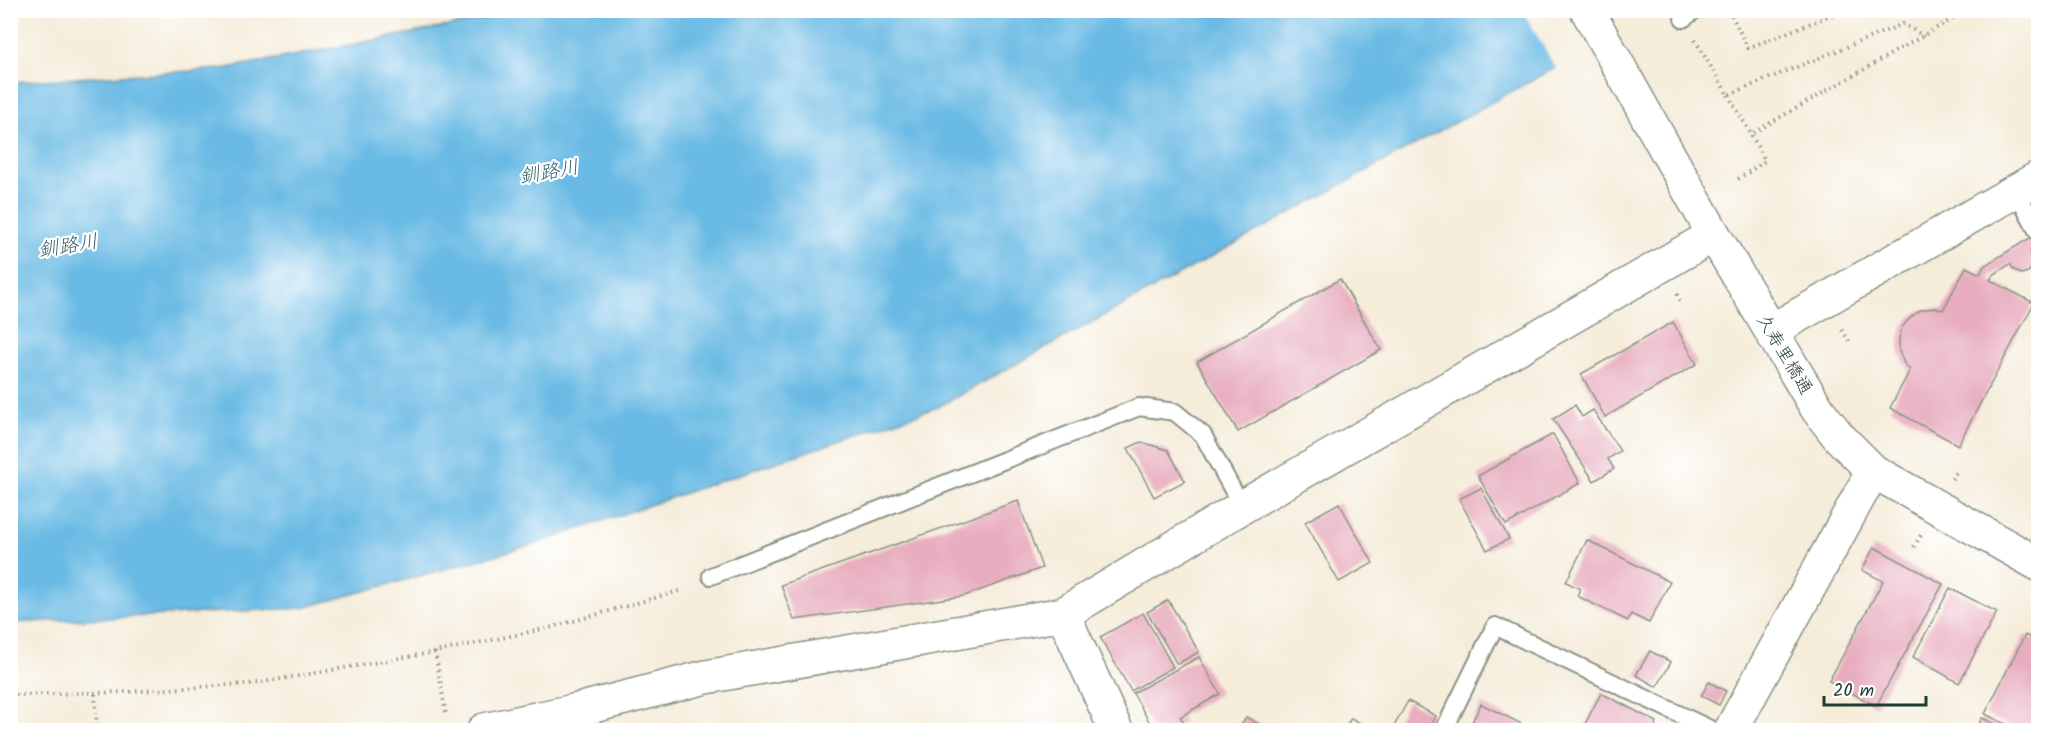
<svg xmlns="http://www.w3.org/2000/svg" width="2049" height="741" font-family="Kalam,'Klee One',sans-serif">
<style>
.water{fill:#69bae4;stroke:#447c8c;stroke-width:1.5}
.pier{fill:#f5ecd9}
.building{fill:#e8adbf}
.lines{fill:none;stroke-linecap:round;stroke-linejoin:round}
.lane-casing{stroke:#8a9486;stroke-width:20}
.street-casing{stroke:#8a9486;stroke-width:36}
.secondary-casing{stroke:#8a9486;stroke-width:36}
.path{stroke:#8a9486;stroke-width:4;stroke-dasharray:1.5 4.5;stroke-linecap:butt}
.lane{stroke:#fff;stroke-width:16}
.street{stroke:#fff;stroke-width:33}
.secondary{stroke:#fff;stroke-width:33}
.labels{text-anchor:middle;stroke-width:4.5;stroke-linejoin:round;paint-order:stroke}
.street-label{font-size:18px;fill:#1f3d34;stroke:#fff}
.water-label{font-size:20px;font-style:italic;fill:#356269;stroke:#fff}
</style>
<rect width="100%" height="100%" fill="#fff"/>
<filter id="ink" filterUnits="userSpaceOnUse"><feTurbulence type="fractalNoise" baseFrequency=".0167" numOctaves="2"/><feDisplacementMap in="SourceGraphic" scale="12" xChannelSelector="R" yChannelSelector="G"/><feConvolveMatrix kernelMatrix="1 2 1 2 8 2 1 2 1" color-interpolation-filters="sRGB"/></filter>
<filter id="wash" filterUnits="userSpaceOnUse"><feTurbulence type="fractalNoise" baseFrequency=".008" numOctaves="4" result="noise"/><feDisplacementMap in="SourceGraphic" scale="24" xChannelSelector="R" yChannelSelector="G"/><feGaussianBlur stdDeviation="1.35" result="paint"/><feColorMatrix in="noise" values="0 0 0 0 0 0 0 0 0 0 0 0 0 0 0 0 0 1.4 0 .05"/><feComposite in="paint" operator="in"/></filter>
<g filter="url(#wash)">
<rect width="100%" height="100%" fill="#f5ecd9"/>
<polygon class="water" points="510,10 1658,11 938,407 532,545 303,608 11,623 11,82 222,69 496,17"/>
<polygon class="pier" points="1523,11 1654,11 1656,15 1557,70"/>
<g id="blocks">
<g class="building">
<polygon points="2038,233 2038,247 2030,252 2034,259 2033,266 2028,272 2021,274 2014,270 2010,264 1993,275 1990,280 2034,303 1958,445 1890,408 1910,370 1904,363 1899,351 1899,339 1902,327 1911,317 1921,310 1934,308 1943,310 1966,267 1980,274 1984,266"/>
<polygon points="1340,279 1381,350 1238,432 1197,362"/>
<polygon points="1673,322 1697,364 1605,417 1581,374"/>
<polygon points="1575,405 1582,417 1593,410 1620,451 1608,459 1614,469 1594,481 1553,419"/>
<polygon points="1553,434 1580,483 1506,525 1478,476"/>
<polygon points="1141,442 1168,450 1185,481 1154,497 1128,448"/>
<polygon points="1481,488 1509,539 1487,550 1459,499"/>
<polygon points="1018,501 1042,568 964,596 794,620 781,585"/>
<polygon points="1339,503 1373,563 1339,582 1305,522"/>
<polygon points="1587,540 1670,582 1649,623 1631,614 1628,621 1577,596 1580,589 1566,582"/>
<polygon points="1874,547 1943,584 1876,706 1829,681 1883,581 1862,570"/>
<polygon points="1950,588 1997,612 1959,683 1913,657"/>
<polygon points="1168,600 1199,652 1177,664 1147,612"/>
<polygon points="1143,613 1173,667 1131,691 1100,637"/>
<polygon points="2025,635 2038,642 2038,713 2030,730 2018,730 1985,714"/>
<polygon points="1650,651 1671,662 1657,687 1636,675"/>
<polygon points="1199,657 1220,694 1180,717 1184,722 1168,730 1154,730 1133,693"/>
<polygon points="1709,682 1726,691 1719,705 1701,696"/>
<polygon points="1601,693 1657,722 1653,730 1582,730"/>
<polygon points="1408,701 1436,716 1428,730 1392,730"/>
<polygon points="1481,704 1534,730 1468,730"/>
<polygon points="1246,717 1270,730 1238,730"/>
<polygon points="1351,718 1373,730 1344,730"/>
<polygon points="1982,718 2009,730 1976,730"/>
</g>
</g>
</g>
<g filter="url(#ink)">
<use href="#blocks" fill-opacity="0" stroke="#8a9486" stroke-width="1.5"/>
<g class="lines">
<defs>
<g id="lane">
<polyline points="1683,19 1695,10"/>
<polyline points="2016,190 2038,232"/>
<polyline points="711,576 1139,407 1175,412 1203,435 1242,507"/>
<polyline points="1444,730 1495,626 1712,730"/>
</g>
<g id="street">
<polyline points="1063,614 1116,730"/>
<polyline points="484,730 574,711 706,677 1063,614 1242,507 1714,235"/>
<polyline points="1731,730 1873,471"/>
</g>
<g id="secondary">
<polyline points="1587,10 1714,235 1818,410 1839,437 1873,471 2038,564"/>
<polyline points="1771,331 2038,178"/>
</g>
</defs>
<use href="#lane" class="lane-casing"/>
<use href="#street" class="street-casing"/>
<use href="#secondary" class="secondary-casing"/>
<g class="path">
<polyline points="1729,10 1748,48 1844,10"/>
<polyline points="1695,40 1728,95 1903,24 1924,36"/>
<polyline points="1728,95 1751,134"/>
<polyline points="1738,179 1765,161 1751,134 1968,10"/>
<polyline points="1677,294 1682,304"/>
<polyline points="1842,330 1850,342"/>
<polyline points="1952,479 1958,469"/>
<polyline points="1914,547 1921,535"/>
<polyline points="435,652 446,714"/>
<polyline points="95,694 97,730"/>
<polyline points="10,695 126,692 258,683 435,652 553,627 679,591"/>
</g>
<use href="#lane" class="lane"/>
<use href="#street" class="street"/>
<use href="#secondary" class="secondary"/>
</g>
</g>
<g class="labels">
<g class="street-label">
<text transform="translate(1785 354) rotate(59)" y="6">久寿里橋通</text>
</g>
<g class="water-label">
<text transform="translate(549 171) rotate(-10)" y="7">釧路川</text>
<text transform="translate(68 245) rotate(-9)" y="7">釧路川</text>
</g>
</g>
<rect width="2049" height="741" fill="none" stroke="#fff" stroke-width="36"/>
<path d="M1824 696v9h102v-9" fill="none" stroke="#1f3d34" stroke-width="3"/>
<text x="1833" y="696" font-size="18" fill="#1f3d34" stroke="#ffffff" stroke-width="4.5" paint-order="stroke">20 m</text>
</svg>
